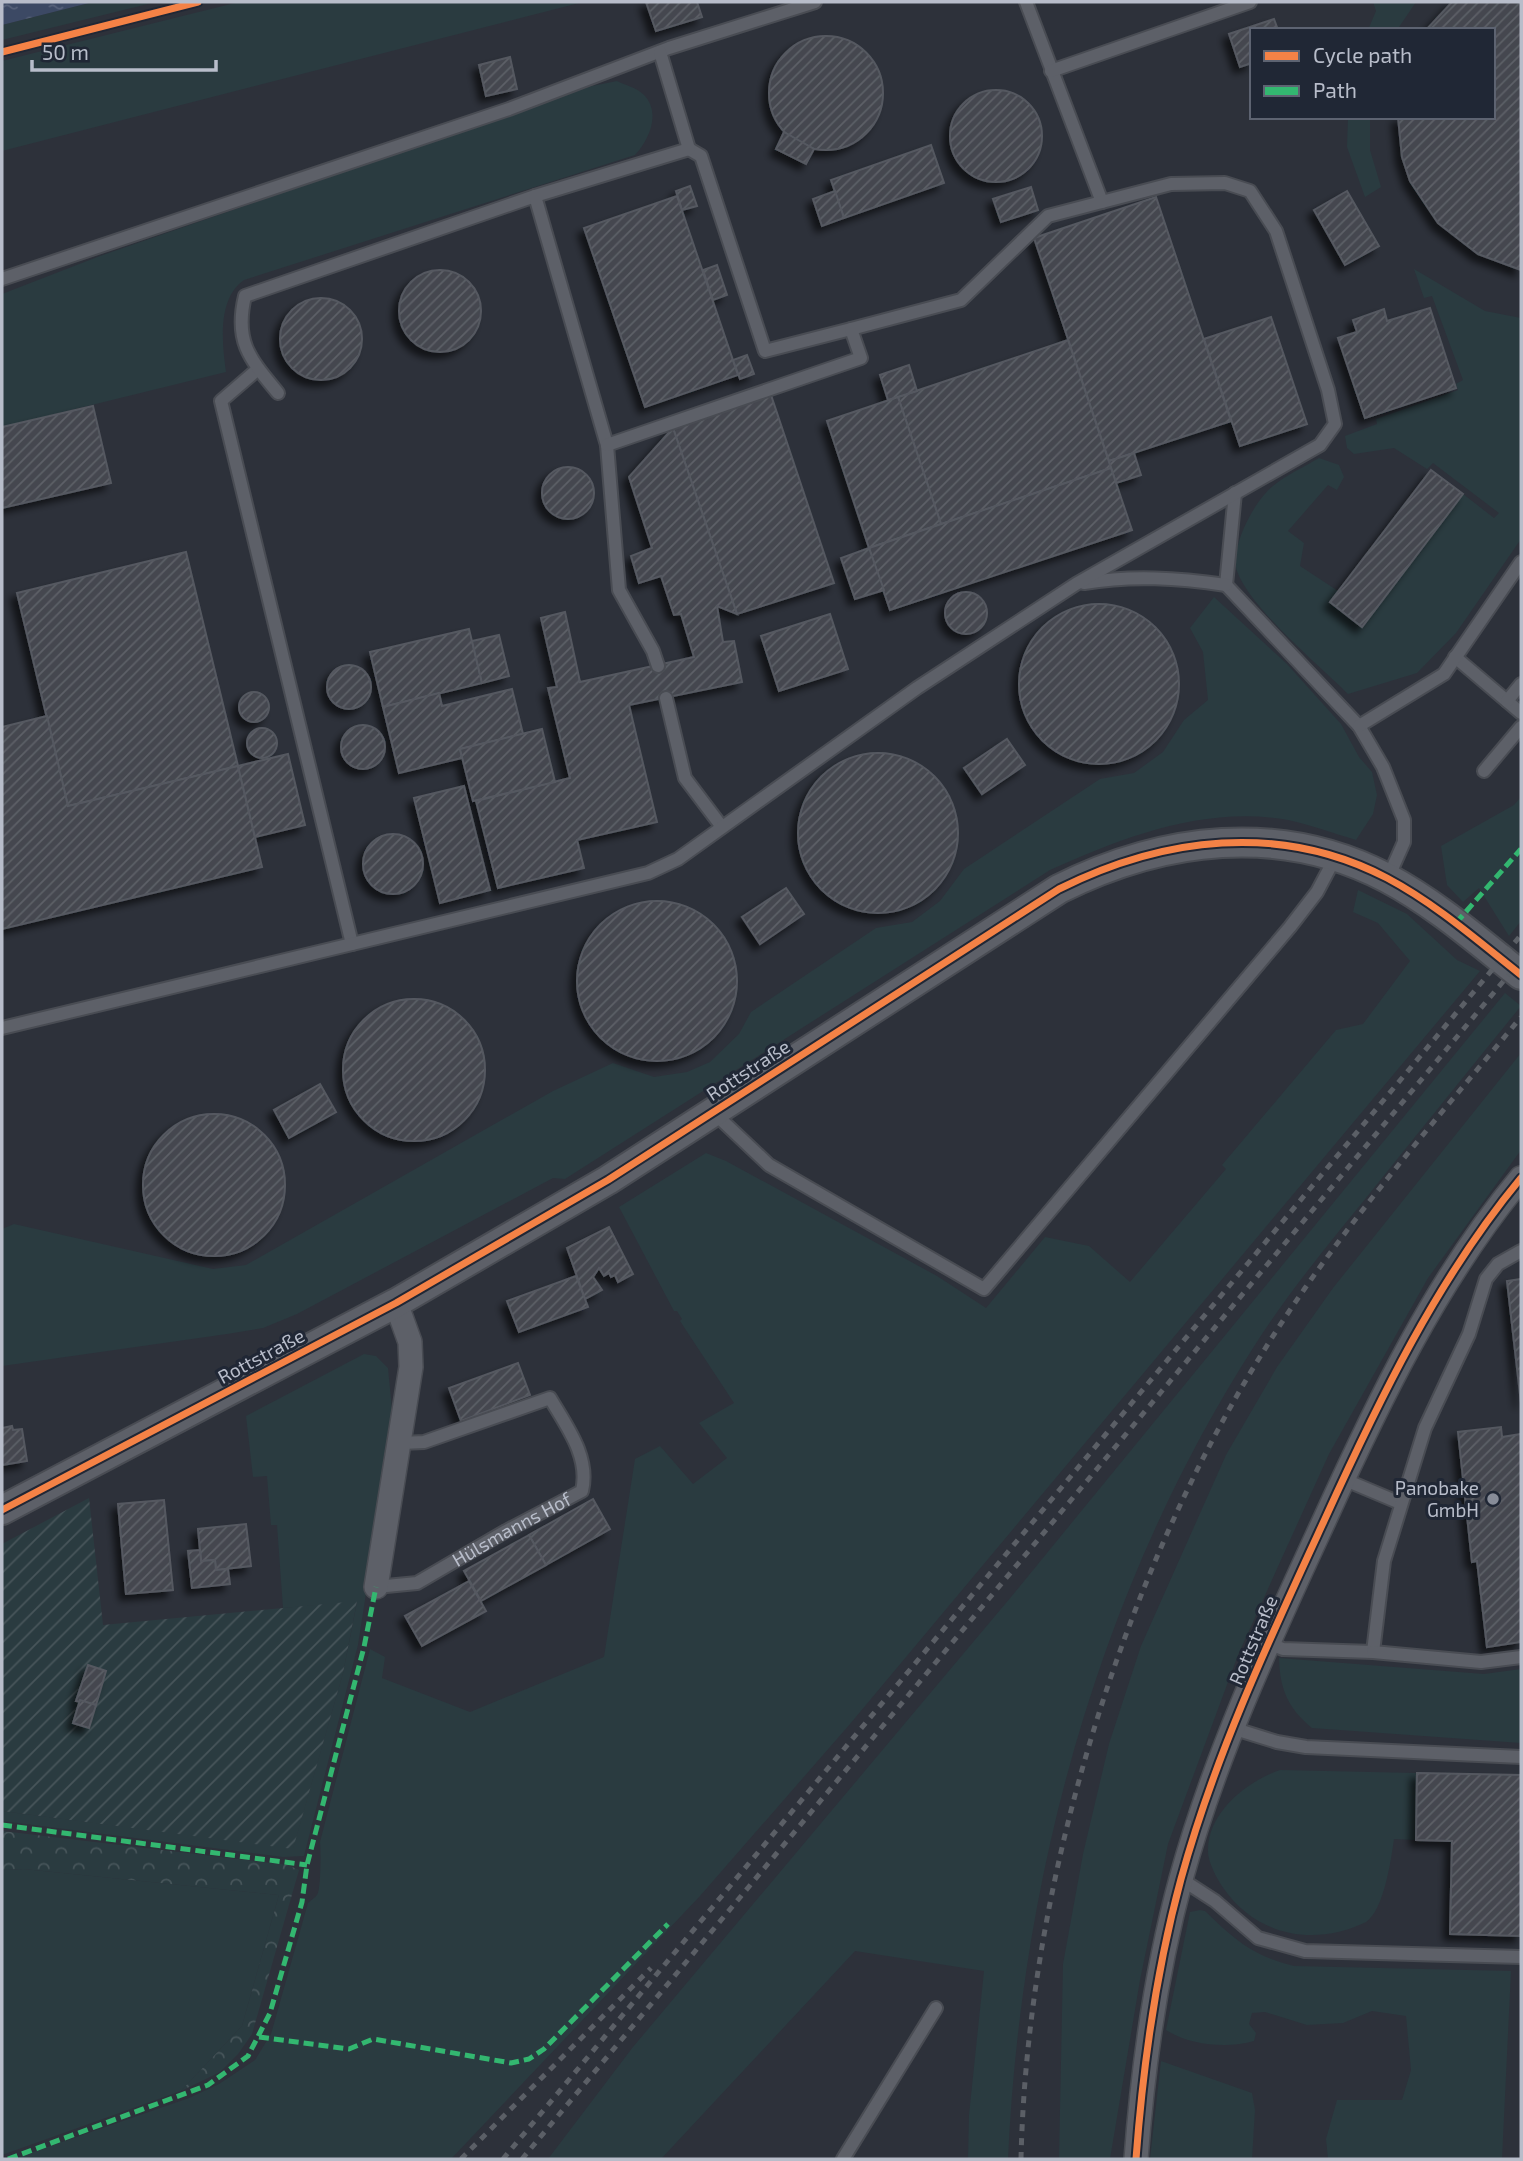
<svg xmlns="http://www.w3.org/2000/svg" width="1523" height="2161" font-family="'Exo 2',sans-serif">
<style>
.green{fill:#2a3b40}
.forest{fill:url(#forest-crowns)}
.garden{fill:url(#garden-furrows)}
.water{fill:url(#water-ripples)}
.building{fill:url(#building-hatch);stroke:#555961;stroke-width:2;filter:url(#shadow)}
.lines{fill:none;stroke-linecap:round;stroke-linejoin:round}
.service-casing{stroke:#494c53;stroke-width:16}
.minor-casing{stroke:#494c53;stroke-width:26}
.tertiary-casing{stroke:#494c53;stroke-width:32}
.service{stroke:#5d6068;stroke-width:12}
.minor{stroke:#5d6068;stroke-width:23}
.tertiary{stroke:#5d6068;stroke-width:28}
.rail{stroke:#5b5f66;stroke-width:5;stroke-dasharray:7 7;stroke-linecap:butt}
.quiet{stroke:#33b770;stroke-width:5;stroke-dasharray:10 5;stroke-linecap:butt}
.cycleway-casing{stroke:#202735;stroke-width:11}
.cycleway{stroke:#f48246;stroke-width:7}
.poi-dot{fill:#878c98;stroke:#202735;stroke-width:2.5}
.labels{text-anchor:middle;stroke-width:6;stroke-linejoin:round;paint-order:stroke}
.street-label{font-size:19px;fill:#b8bdca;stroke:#202735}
.poi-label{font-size:19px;fill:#b8bdca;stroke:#202735;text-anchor:end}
</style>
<defs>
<pattern id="forest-crowns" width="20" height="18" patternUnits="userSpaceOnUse" patternTransform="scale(1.75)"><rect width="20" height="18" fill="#2a3b40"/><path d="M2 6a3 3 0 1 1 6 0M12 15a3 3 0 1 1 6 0" fill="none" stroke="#47555a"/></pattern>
<pattern id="garden-furrows" width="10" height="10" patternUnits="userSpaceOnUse" patternTransform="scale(1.75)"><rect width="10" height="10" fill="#2a3b40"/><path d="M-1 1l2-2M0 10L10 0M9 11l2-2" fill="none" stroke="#47555a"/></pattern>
<pattern id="water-ripples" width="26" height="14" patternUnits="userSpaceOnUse" patternTransform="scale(1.75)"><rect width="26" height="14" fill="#3c4964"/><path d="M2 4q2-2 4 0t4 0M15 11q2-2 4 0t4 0" fill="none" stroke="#566179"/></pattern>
<pattern id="building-hatch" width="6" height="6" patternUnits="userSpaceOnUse" patternTransform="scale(1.75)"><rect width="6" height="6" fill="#44474f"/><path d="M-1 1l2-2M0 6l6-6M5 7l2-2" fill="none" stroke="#5d6067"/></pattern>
<filter id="shadow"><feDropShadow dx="-6" dy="6" stdDeviation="3.5" flood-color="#0009"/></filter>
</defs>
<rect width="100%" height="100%" fill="#2d313a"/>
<g class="green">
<polygon points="93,2 156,2 2,40 2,25"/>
<polygon points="239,2 583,2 2,151 2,61"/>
<polygon points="1373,2 1416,2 1397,30 1368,30 1376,11"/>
<path d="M617 81C625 85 637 88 643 94 662 112 649 140 635 155L244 280C217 299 222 343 226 372L2 427V294L100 256 592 86Z"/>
<polygon points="1348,117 1370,117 1370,150 1381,187 1365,197 1347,147"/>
<path d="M1414 269 1485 311 1521 318V539L1456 633 1417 673 1348 694C1319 665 1250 608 1237 571 1229 548 1255 500 1273 486 1286 475 1304 467 1319 458L1339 465 1344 477 1337 490 1328 485 1288 531 1304 543 1300 566 1338 591 1330 602 1362 627 1463 494 1494 518 1499 513 1433 463 1427 469 1394 448 1354 454 1347 448 1345 436 1377 424 1376 419 1458 390 1456 384 1463 380 1432 296 1424 298Z"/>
<path d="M1214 597 1287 664 1341 724 1359 757 1372 772 1377 795 1373 814 1356 840C1333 833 1311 825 1288 820 1206 805 1123 837 1050 870L565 1179 553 1178 297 1314 263 1328 227 1334 2 1366V1229L14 1224 213 1269 246 1265 553 1091 613 1063 654 1077 687 1072 710 1062 739 1034 751 1012 876 928 912 922 940 901 964 869 1100 779 1134 773 1163 752 1184 720 1208 700 1203 652 1190 628Z"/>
<polygon points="1521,797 1521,921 1509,936 1479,888 1463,902 1447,885 1441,846 1514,805"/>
<path d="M1358 890 1407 914 1457 960 1480 971 850 1724 700 1896 451 2159H13L189 2098 219 2084 255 2060 271 2034 308 1903C311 1900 315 1898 317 1895 321 1891 321 1848 320 1842L370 1649 385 1657 382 1678 470 1712 604 1657 635 1459 660 1446 693 1484 727 1458 699 1423 734 1403 680 1321 682 1319 677 1311H674L619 1207 706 1153 726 1161 937 1276 986 1308 1045 1237 1089 1246 1130 1282 1226 1169 1222 1165 1336 1030 1363 1024 1410 961 1378 923 1353 912Z"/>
<path d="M1505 993 1521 1006C1472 1066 1423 1127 1374 1188 1332 1240 1289 1291 1253 1348 1099 1589 1021 1875 1008 2159H968L969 2115 984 1971 855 1951 661 2159H548L633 2047 1011 1597Z"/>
<polygon points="1521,1053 1521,1150 1428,1278 1329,1454 1238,1655 1168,1844 1140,1980 1110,2159 1059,2159 1063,1964 1083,1854 1109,1744 1141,1646 1226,1455 1277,1367 1333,1288"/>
<polygon points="364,1354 376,1356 388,1368 393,1420 358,1645 304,1856 283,1857 2,1821 2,1811 293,1848 343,1673 357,1602 283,1608 277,1525 271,1525 267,1476 253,1477 246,1416"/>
<path d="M1279 1658 1484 1674 1521 1669V1743L1312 1728C1288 1708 1280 1690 1279 1658Z"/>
<path d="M1280 1770 1417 1773 1416 1840 1394 1839C1391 1860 1384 1910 1366 1922 1315 1947 1257 1936 1224 1889 1217 1879 1207 1861 1208 1849 1209 1811 1248 1781 1280 1770Z"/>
<polygon points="24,1869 279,1895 242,2026 181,2091 2,2155 2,1870"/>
<path d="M1200 1910 1205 1911C1235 1940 1253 1956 1294 1966L1511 1971 1502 2159H1328L1326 2139 1337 2100H1402L1411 2070 1406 2016 1372 2011 1343 2023 1307 2025 1265 2012 1252 2013 1249 2024 1256 2033 1254 2041C1227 2049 1189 2045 1166 2030L1190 1912Z"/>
<polygon points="1161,2061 1252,2093 1255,2110 1252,2159 1150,2159"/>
</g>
<polygon class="forest" points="2,1831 288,1865 299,1870 252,2034 238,2054 220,2072 181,2091 242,2026 279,1895 24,1869 2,1870"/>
<polygon class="garden" points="89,1498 103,1625 357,1601 343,1673 293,1849 2,1811 2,1544"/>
<polygon class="water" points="2,2 93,2 2,25"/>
<g class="building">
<polygon points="646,2 697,2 702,17 656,31"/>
<polygon points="1452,2 1521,2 1521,270 1478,254 1438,223 1410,181 1402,157 1398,117 1493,117 1493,30 1426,30"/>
<polygon points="1274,19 1278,30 1252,30 1252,63 1240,67 1229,34"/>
<circle cx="826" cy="93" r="57"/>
<polygon points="510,57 517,89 486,96 479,65"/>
<circle cx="996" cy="136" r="46"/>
<polygon points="784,132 814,149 806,164 776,149"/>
<polygon points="931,145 944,183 844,218 831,180"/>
<polygon points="690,186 697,206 682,210 676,191"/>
<polygon points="1031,187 1038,210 1001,222 993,199"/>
<polygon points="835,191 844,218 822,226 813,199"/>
<polygon points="1347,191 1379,246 1345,265 1314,210"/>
<polygon points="677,196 738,375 645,407 584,228"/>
<polygon points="1156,197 1231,421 1109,461 1034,238"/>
<polygon points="717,265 727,295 713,300 703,270"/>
<circle cx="440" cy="311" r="41"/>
<circle cx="321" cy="339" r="41"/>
<polygon points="1430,308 1456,388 1365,418 1338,338 1357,332 1353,320 1384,309 1387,321"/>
<polygon points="1271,317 1307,424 1240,446 1204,339"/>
<polygon points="1068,340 1111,468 941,524 898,397"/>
<polygon points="747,355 754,374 740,379 733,360"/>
<polygon points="909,365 917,391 888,400 880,375"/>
<polygon points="771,395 834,583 737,614 673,428"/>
<polygon points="898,397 941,524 869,548 827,421"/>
<polygon points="93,406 111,483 2,508 2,427"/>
<polygon points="673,428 737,614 717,606 723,642 734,641 742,682 629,705 657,822 577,840 584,868 498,888 476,801 570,778 548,688 557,687 541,618 565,612 580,682 694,657 681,614 674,615 661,576 639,583 631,556 652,548 629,477"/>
<polygon points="1134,453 1141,475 1116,483 1109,461"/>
<circle cx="568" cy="493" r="26"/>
<polygon points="1111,468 1132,530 890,610 869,548"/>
<polygon points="1431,470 1463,494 1362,627 1330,602"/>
<polygon points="869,548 884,590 855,599 841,558"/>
<polygon points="186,552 238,766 68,806 17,593"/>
<circle cx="966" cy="613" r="21"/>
<circle cx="1099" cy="684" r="80"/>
<polygon points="830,614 848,669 779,691 761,636"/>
<polygon points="469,629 482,683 383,707 370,652"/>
<polygon points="499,635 509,676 482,683 472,641"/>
<circle cx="349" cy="687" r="22"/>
<polygon points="512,689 523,734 460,749 462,758 399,773 383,707 439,693 442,706"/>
<circle cx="254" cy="707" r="15"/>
<polygon points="47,716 68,806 238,766 262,867 2,929 2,727"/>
<circle cx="363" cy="747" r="22"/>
<circle cx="262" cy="743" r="15"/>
<polygon points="542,729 555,782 473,801 460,749"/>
<polygon points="1007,739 1025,765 982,794 964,768"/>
<circle cx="878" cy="833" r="80"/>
<polygon points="288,754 305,825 255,837 238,766"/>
<polygon points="464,786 490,890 440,903 414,798"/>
<circle cx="393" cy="864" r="30"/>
<polygon points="786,888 804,914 760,944 742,917"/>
<circle cx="657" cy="981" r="80"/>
<circle cx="414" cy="1070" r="71"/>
<polygon points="320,1084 336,1112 289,1138 274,1110"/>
<circle cx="214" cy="1185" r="71"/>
<polygon points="609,1227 633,1274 618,1282 615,1275 611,1277 609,1273 604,1276 599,1268 593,1277 602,1290 585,1299 567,1248"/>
<polygon points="576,1276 588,1307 519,1332 507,1301"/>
<polygon points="1521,1279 1521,1403 1507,1281"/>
<polygon points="518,1363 530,1395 461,1421 449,1388"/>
<polygon points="12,1426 13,1430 22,1429 27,1461 2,1465 2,1428"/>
<polygon points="1501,1427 1502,1437 1521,1434 1521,1642 1487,1647 1477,1561 1472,1562 1458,1432"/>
<polygon points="593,1499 610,1529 546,1565 529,1535"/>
<polygon points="164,1500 173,1590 126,1594 118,1504"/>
<polygon points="246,1524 251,1566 216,1570 215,1560 201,1561 198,1529"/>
<polygon points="529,1535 546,1565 481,1601 464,1571"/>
<polygon points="200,1550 201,1561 215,1560 216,1570 228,1569 230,1584 192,1588 188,1551"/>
<polygon points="469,1581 486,1611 422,1646 405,1616"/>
<polygon points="88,1665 106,1671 96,1705 76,1701"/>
<polygon points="80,1700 96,1705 89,1728 73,1723"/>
<polygon points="1417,1773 1521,1775 1521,1936 1450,1934 1452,1841 1416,1840"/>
</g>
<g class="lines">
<defs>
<g id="service">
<polyline points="1026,2 1102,202"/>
<polyline points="1051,71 1250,2"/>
<polyline points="689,149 701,156 765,351 851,329"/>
<polyline points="2,279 509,109 669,48 815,2"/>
<polyline points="258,369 221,401 352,944"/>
<path d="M278 393C250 359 234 342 245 296L535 196"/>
<polyline points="1235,493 1226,585 1359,726 1383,767 1404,820 1404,842 1388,878"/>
<path d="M1084 583C1132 575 1178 578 1226 585"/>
<polyline points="1455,657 1521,713"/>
<polyline points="658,666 653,651 619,590 607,445 535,196 689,149 660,52"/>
<polyline points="666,698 685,778 722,827"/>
<polyline points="1507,701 1521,684"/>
<polyline points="1359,726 1444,674 1521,562"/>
<polyline points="1484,771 1521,727"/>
<polyline points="2,1028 648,873 678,859 917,688 1076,584 1320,445 1335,424 1328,390 1276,231 1250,191 1225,183 1171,184 1048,216 961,300 851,329 861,358 607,445"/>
<polyline points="713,1112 769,1165 984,1289 1290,927 1317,892 1335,858"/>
<polyline points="1343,1479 1400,1503"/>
<path id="s1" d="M376 1587 417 1583 506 1531 582 1491C590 1457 567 1427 550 1398L424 1442 401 1443"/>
<polyline points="1268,1643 1283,1649 1373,1652 1384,1561 1425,1428 1469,1334 1486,1279 1498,1264 1521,1251"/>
<polyline points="1373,1652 1481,1662 1521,1657"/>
<polyline points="1232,1728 1277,1742 1306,1747 1521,1757"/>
<polyline points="1181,1879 1215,1901 1258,1938 1305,1951 1521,1957"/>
<polyline points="843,2159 936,2008"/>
</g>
<g id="minor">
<polyline points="376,1587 411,1367 410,1342 396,1303"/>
<path d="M1136 2159C1143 2065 1156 1971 1181 1879 1215 1755 1270 1638 1324 1521 1378 1402 1437 1279 1521 1178"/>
</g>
<path id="tertiary" d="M2 1510 396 1303 608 1180 1059 889C1163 837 1280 822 1387 878 1436 904 1478 941 1521 975"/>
</defs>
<use href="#service" class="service-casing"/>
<use href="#minor" class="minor-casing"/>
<use href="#tertiary" class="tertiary-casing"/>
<use href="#service" class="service"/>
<use href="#minor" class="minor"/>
<use href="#tertiary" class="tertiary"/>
<g class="rail">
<polyline points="461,2159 651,1968"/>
<polyline points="503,2159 1521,935"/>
<polyline points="522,2159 1521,960"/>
<path d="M1021 2159C1027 1889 1120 1581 1263 1352 1337 1232 1431 1126 1521 1017"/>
</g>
<g class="quiet">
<polyline points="1456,923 1521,849"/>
<polyline points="2,1825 307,1865"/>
<polyline points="259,2037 349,2049 373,2039 511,2063 529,2059 544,2049 668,1924"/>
<polyline points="8,2159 208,2085 248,2056 270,2013 302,1902 307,1865 364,1647 376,1587"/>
</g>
<defs>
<g id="cycleway">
<polyline points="2,52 198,2"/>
<path d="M2 1510 396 1303 608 1180 1059 889C1163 837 1280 822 1387 878 1436 904 1478 941 1521 975"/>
<path d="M1136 2159C1143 2065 1156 1971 1181 1879 1215 1755 1270 1638 1324 1521 1378 1402 1437 1279 1521 1178"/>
</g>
</defs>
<use href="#cycleway" class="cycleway-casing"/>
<use href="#cycleway" class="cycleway"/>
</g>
<circle class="poi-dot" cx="1493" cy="1499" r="7"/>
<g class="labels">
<g class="street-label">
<text transform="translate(748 1070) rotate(-33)" y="7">Rottstraße</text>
<text transform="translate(261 1356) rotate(-28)" y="7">Rottstraße</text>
<text dy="7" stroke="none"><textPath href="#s1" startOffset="150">Hülsmanns Hof</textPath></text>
<text transform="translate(1253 1640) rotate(-67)" y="7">Rottstraße</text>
</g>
<g class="poi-label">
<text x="1479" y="1495">Panobake<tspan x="1479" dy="22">GmbH</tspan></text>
</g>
</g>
<rect width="1523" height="2161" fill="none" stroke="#b8bdca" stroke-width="7"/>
<rect x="1250" y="28" width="245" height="91" fill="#202735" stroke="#5d6371" stroke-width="2"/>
<rect x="1264" y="51" width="35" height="10" fill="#f48246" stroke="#5d6371" stroke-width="2"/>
<text x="1313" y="63" font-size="21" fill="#b8bdca">Cycle path</text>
<rect x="1264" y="86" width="35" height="10" fill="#33b770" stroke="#5d6371" stroke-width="2"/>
<text x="1313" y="98" font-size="21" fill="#b8bdca">Path</text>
<path d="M32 60v10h184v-10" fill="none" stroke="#b8bdca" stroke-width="3.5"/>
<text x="42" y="60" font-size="21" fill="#b8bdca" stroke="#202735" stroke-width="5" paint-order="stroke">50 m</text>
</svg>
